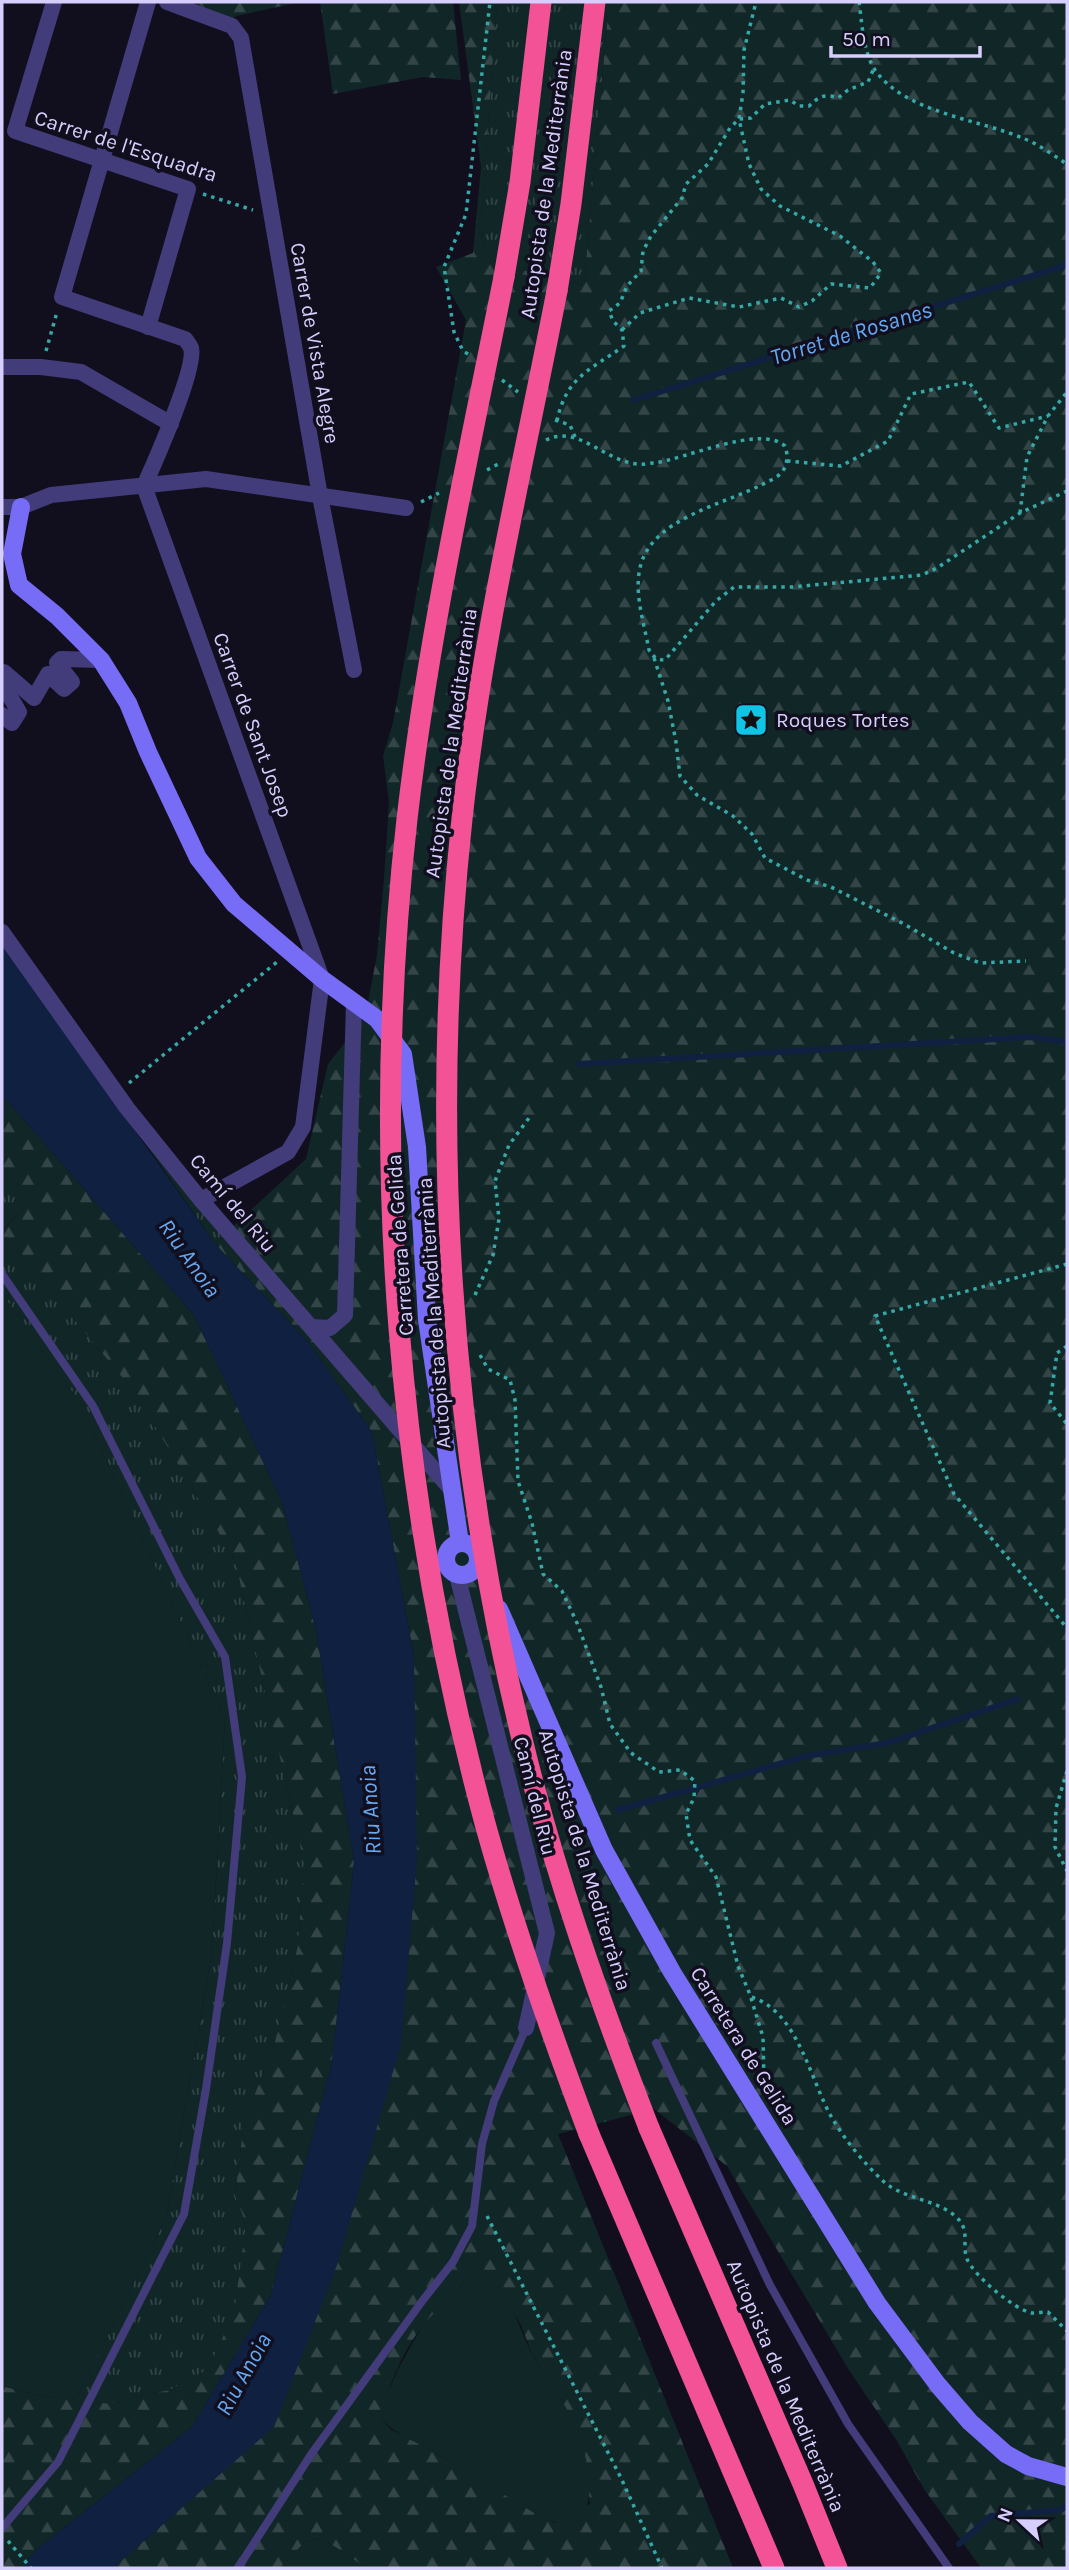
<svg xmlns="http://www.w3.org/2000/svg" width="1069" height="2570" font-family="Karla,sans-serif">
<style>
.grass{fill:url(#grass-tufts)}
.forest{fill:url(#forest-firs);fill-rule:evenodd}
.garden{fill:#112727}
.water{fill:#0f2040}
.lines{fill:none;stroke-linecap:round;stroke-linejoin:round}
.stream{stroke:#0f2040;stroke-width:6}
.path{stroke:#36a8a7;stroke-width:3.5;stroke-dasharray:3.5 5;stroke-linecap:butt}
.lane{stroke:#423c7a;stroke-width:8}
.street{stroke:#423c7a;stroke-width:16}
.secondary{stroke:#776cf5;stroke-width:18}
.highway{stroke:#f35296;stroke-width:21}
.highway-bridge{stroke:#f35296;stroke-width:21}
.labels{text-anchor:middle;stroke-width:7;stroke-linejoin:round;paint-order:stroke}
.street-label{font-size:21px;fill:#d6cefc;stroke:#110e1e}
.poi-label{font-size:21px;fill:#d6cefc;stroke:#110e1e;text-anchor:start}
.water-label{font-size:23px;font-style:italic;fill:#63a9f4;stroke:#110e1e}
</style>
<defs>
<pattern id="grass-tufts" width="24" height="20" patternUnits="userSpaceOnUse" patternTransform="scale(1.75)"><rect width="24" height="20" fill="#112727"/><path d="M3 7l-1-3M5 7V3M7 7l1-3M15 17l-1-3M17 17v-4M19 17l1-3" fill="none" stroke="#334547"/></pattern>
<pattern id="forest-firs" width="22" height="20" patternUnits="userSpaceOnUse" patternTransform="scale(1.75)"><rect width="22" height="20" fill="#112727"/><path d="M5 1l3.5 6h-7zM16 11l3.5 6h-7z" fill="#334547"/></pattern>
</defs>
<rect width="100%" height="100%" fill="#110e1e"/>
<g class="grass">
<polygon points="497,2 609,2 584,285 485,261 481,221"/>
<polygon points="129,1120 225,1234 216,1245"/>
<polygon points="2,1164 29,1201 2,1231"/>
<polygon points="2,1232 136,1394 235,1560 304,1863 298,1945 275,2042 244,2122 235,2195 246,2224 235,2313 208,2369 170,2390 142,2395 112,2404 75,2400 166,2218 212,1952 225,1718 79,1401 2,1294"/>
</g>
<g class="forest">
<polygon points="193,2 301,2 236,16 231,20"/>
<polygon points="320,2 453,2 461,80 423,77 333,94"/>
<path d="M459 2H497L481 221 485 261 584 285 609 2H1067V2568H981L924 2489 897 2441 849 2370 727 2166 654 2109 558 2134 733 2568H365L345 2553 320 2538 305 2542 280 2568H113L274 2426 414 1657 372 1432 308 1342 216 1245 225 1234 306 1159 328 1064 365 1017 377 955 384 879 389 802 383 756 393 723 466 320 436 267 473 253 481 167ZM464 2281 498 2286 521 2325 532 2354 578 2432 585 2460 590 2504 555 2523 431 2450 390 2429 381 2418C387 2389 404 2347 424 2325 437 2309 452 2298 464 2281Z"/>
<polygon points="2,1095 194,1315 282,1502 316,1630 354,1862 332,2062 271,2295 192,2427 37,2549 22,2568 2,2568 2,2386 41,2396 112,2404 142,2395 170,2390 208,2369 234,2313 246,2224 235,2195 244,2122 275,2042 298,1945 304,1863 235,1560 136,1394 2,1232 29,1201 2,1164"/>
</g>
<g class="garden">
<polygon points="2,1294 79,1401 225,1718 212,1952 166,2218 75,2400 41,2396 2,2386"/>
<path d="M476 2269C510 2285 517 2326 533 2356 547 2381 566 2403 577 2429 586 2450 603 2518 569 2524 550 2527 510 2497 493 2488 472 2475 451 2461 429 2449 412 2440 393 2433 381 2418L384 2402 398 2369 422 2326Z"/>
<polygon points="320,2538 345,2553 365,2568 280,2568 305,2542"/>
</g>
<polygon class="water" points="2,943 216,1245 308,1342 372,1432 414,1657 417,1859 401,2044 337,2265 274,2427 113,2568 22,2568 37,2549 192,2427 271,2295 332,2062 354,1862 316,1630 282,1502 194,1315 2,1095"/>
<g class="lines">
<g class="stream">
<polyline points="634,400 1067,265"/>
<polyline points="579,1064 1030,1037 1067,1042"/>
<polyline points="618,1810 807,1756 887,1743 1018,1699"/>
<polyline points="959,2544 991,2516 1059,2510 1067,2507"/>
</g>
<g class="path">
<path d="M859 2C862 22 863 52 875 70 905 113 979 119 1025 139 1040 145 1054 156 1067 164"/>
<polyline points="203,194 253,210"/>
<polyline points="622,330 640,313 689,298 739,307 781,298 799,307 812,301 831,284 870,288 881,273 873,262 840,236 780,206 761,189 749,164 739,119 743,93 744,50 756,2"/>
<polyline points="46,351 57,312"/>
<polyline points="468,354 463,351 454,332 444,267 466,214 490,2"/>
<polyline points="502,380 518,392"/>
<polyline points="555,420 570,425 575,437"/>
<path d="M557 421C566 377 590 370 624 346L622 330 613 321 609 311 620 303 627 286 641 271 643 251 651 236 682 198 686 184 708 164 730 128 739 119 751 118 765 104 790 100 799 106H809C818 97 825 93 838 98L848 90 868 82 874 68"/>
<path d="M546 440C578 424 605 462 638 464 643 465 649 463 654 463 686 459 760 424 785 446 788 454 788 464 782 472 777 478 767 482 759 486 721 505 654 519 641 564 633 591 644 623 649 650 654 657 656 660 665 660L716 601 734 587H792L922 575 937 568 1020 513 1067 491"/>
<polyline points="787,461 841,466 888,441 911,394 969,382 999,428 1048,416"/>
<polyline points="487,470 502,462"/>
<polyline points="421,502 439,493"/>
<polyline points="1020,513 1027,457 1048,416 1067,392"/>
<polyline points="654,658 668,701 676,742 680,776 697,795 733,816 752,834 765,858 807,880 831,887 904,924 954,953 980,963 1026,961"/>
<polyline points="129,1083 277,962"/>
<polyline points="1067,1264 875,1316 954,1494 1067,1628"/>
<polyline points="475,1295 493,1255 499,1219 495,1181 509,1145 529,1118"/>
<polyline points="1067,1346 1057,1353 1050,1403 1067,1424"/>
<path d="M480 1355 488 1369 510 1380 515 1400 518 1481 532 1523 543 1574 562 1591 577 1623 601 1687 610 1724 631 1753 659 1772 680 1770 695 1781 694 1798 686 1814 690 1840 716 1877 738 1966 751 1997C798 2011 810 2080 832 2118 845 2140 864 2163 882 2180 900 2198 934 2199 954 2215 972 2230 961 2243 967 2259 974 2276 1015 2310 1032 2313 1037 2313 1043 2312 1048 2312L1067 2331"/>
<polyline points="1067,1771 1056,1808 1055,1847 1067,1871"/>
<polyline points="751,1998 763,2037 764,2083"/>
<polyline points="487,2216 621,2478 662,2568"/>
<polyline points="8,2541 31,2568"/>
</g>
<g class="lane">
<polyline points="2,1274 93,1406 180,1579 225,1657 242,1777 227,1943 206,2089 184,2214 58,2462 2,2528"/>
<polyline points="656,2043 770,2285 848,2424 949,2568"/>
<polyline points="238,2568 312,2453 423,2300 453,2262 472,2226 482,2144 494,2101 526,2028"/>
</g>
<g class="street">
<polyline points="54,2 15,131 188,189 148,327"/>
<polyline points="167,2 232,26 241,38 320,496 354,670"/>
<polyline points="2,367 41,367 81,372 171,424"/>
<polyline points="144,486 322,979 303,1127 288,1152 201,1200"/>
<path d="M144 486C154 464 197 367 191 348 191 347 186 340 185 339L62 297 148 2"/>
<polyline points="2,507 21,507 51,495 206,479 406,508"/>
<polyline points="2,678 4,672 34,698 48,674 64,689 72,682 57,663 61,659 101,660"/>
<polyline points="2,683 19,712 12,723 2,715"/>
<polyline points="2,932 127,1108 201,1200 450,1488"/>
<polyline points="311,1327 330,1328 345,1315 354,1002"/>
<polyline points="457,1575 547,1933 526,2028"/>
</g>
<g class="secondary">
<polyline points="21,507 12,554 19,585 57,616 101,660 128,703 148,752 198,858 234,904 322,979 377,1019 403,1054 417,1147 427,1320 460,1543"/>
<circle cx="462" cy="1559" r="16"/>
<polyline points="499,1609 604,1850 672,1972 877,2303 938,2385 970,2422 1006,2454 1028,2466 1067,2477"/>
</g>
<g class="highway">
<polyline points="504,277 520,182 541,2"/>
<polyline points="557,291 571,204 595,2"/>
<polyline points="649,2128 803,2484 837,2568"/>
<polyline points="589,2134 774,2568"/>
</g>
<g class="highway-bridge">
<path d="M504 277C468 457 428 637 407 819 369 1156 397 1500 486 1827 515 1931 551 2033 589 2134"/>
<path d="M557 291C523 466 481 641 462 819 429 1127 449 1442 523 1743 555 1875 600 2002 649 2128"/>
</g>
</g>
<defs>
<symbol id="sight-square" viewBox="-11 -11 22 22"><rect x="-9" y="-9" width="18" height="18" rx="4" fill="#10c4e5" stroke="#110e1e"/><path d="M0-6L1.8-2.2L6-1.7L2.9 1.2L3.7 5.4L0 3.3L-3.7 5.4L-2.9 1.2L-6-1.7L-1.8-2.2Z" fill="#111"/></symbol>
</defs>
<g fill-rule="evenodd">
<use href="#sight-square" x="732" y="701" width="38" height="38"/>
</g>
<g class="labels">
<g class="street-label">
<text transform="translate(126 146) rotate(18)" y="7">Carrer de l'Esquadra</text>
<text transform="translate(546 184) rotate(-82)" y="7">Autopista de la Mediterrània</text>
<text transform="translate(315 343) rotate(80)" y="7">Carrer de Vista Alegre</text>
<text transform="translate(253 725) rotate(70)" y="7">Carrer de Sant Josep</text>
<text transform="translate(451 743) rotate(-82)" y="7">Autopista de la Mediterrània</text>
<text transform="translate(233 1203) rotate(50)" y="7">Camí del Riu</text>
<text transform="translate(400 1245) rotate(-94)" y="7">Carretera de Gelida</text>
<text transform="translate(434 1313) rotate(-94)" y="7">Autopista de la Mediterrània</text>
<text transform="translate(535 1796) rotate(76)" y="7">Camí del Riu</text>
<text transform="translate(585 1860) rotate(73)" y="7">Autopista de la Mediterrània</text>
<text transform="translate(744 2046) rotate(58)" y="7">Carretera de Gelida</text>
<text transform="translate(786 2386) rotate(67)" y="7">Autopista de la Mediterrània</text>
</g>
<g class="poi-label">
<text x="776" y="727">Roques Tortes</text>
</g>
<g class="water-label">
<text transform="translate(851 333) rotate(-17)" y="8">Torret de Rosanes</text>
<text transform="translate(190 1258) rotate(55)" y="8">Riu Anoia</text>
<text transform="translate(370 1810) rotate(-94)" y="8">Riu Anoia</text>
<text transform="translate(243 2374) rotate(-61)" y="8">Riu Anoia</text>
</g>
</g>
<rect width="1069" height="2570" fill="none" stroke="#d6cefc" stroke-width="7"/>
<g transform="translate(1020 2521) rotate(292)" stroke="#110e1e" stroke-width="5" paint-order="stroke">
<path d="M0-5L12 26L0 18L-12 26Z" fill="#d6cefc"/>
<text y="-10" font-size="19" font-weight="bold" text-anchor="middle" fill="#d6cefc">N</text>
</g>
<path d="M831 46v10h149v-10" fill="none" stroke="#d6cefc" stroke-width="3.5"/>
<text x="842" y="46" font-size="21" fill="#d6cefc" stroke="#110e1e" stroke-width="5" paint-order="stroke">50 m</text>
</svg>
